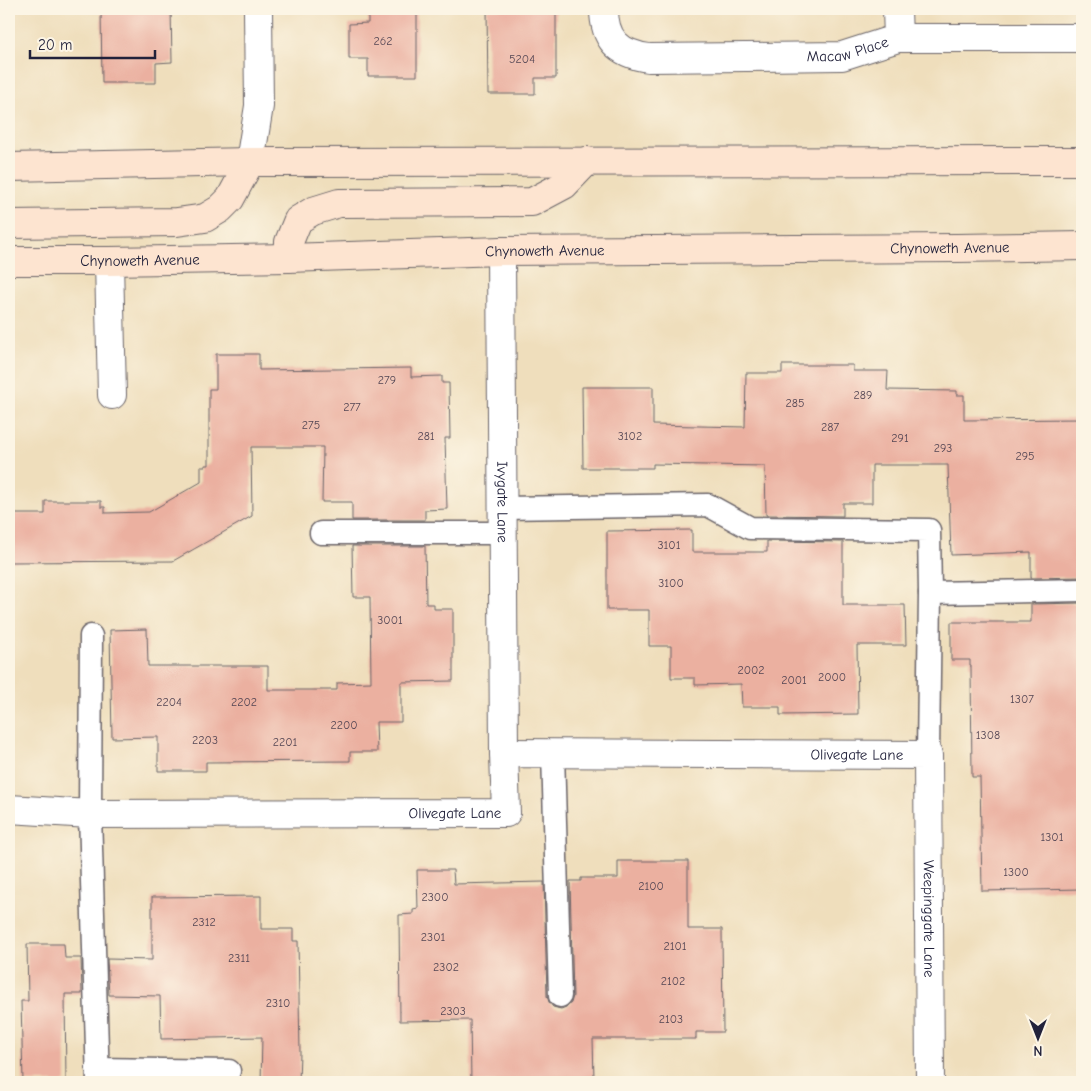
<svg xmlns="http://www.w3.org/2000/svg" width="1091" height="1091" font-family="'Comic Neue',sans-serif">
<style>
.building{fill:#ebb0a0}
.lines{fill:none;stroke-linecap:round;stroke-linejoin:round}
.lane-casing{stroke:#6a6468;stroke-width:25}
.street-casing{stroke:#6a6468;stroke-width:30}
.secondary-casing{stroke:#6a6468;stroke-width:30}
.lane{stroke:#fff;stroke-width:22}
.street{stroke:#fff;stroke-width:28}
.secondary{stroke:#fde4d0;stroke-width:28}
.labels{text-anchor:middle;stroke-width:4.5;stroke-linejoin:round;paint-order:stroke}
.number-label{font-size:12px;fill:#544654}
.street-label{font-size:15px;fill:#22223b;stroke:#fcf5e5}
</style>
<rect width="100%" height="100%" fill="#fcf5e5"/>
<filter id="ink" filterUnits="userSpaceOnUse"><feTurbulence type="fractalNoise" baseFrequency=".02" numOctaves="2"/><feDisplacementMap in="SourceGraphic" scale="10" xChannelSelector="R" yChannelSelector="G"/><feConvolveMatrix kernelMatrix="1 2 1 2 8 2 1 2 1" color-interpolation-filters="sRGB"/></filter>
<filter id="wash" filterUnits="userSpaceOnUse"><feTurbulence type="fractalNoise" baseFrequency=".0096" numOctaves="4" result="noise"/><feDisplacementMap in="SourceGraphic" scale="20" xChannelSelector="R" yChannelSelector="G"/><feGaussianBlur stdDeviation="1.12" result="paint"/><feColorMatrix in="noise" values="0 0 0 0 0 0 0 0 0 0 0 0 0 0 0 0 0 1.4 0 .05"/><feComposite in="paint" operator="in"/></filter>
<g filter="url(#wash)">
<rect width="100%" height="100%" fill="#efdebc"/>
<g id="blocks">
<g class="building">
<polygon points="101,9 171,9 172,62 156,63 156,83 102,83"/>
<polygon points="368,9 417,9 417,76 368,76 368,59 349,59 349,24 368,23"/>
<polygon points="487,9 556,9 556,78 535,78 535,94 488,94"/>
<polygon points="216,354 259,354 259,370 411,368 411,377 442,376 442,383 449,383 450,438 445,438 447,509 425,510 425,520 352,520 352,502 322,502 323,447 251,447 252,516 173,561 9,562 9,514 45,514 45,501 101,501 101,507 105,507 105,513 149,512 201,482 201,467 205,467 205,465 209,465 209,389 216,389"/>
<polygon points="782,365 853,365 853,371 888,371 887,390 957,391 957,395 964,395 964,420 1082,419 1082,577 1031,578 1031,552 951,555 948,465 872,465 872,503 843,503 843,516 766,515 765,466 653,464 653,468 583,468 582,387 653,387 653,425 745,427 746,373 782,373"/>
<polygon points="692,530 692,552 767,552 767,541 843,542 843,605 905,605 906,645 857,645 858,714 780,715 780,707 742,707 741,684 695,685 695,678 671,678 671,646 649,646 649,610 607,610 607,531"/>
<polygon points="352,546 425,546 426,604 434,604 434,609 453,609 453,681 401,682 401,722 376,722 377,752 350,752 350,761 206,762 206,771 158,771 158,737 112,738 110,630 147,629 148,666 268,666 268,690 337,690 337,683 371,682 370,597 353,597"/>
<polygon points="1082,603 1082,889 982,891 980,777 972,777 971,666 970,666 970,660 951,660 951,622 1031,622 1031,604"/>
<polygon points="618,861 688,861 688,929 722,929 723,1032 696,1032 696,1039 593,1039 594,1080 549,1081 549,1082 471,1082 470,1020 400,1021 399,915 413,914 413,910 418,909 417,870 453,870 454,884 544,882 547,996 549,1002 553,1007 561,1009 566,1007 571,1003 573,996 570,881 581,881 581,878 618,878"/>
<polygon points="261,896 261,929 293,929 293,941 298,941 300,1053 299,1082 261,1082 262,1037 161,1039 160,996 109,995 107,959 152,960 152,897"/>
<polygon points="27,944 64,944 65,958 81,958 82,994 65,994 66,1082 23,1082 21,1001 28,1001"/>
</g>
</g>
</g>
<g filter="url(#ink)">
<use href="#blocks" fill-opacity="0" stroke="#6a6468" stroke-width="1"/>
<g class="lines">
<defs>
<g id="lane">
<polyline points="503,508 708,505 750,528 929,530 930,593 928,755"/>
<polyline points="321,533 502,533"/>
<polyline points="930,593 1082,590"/>
<polyline points="91,636 90,814 98,1082"/>
<polyline points="553,753 560,996"/>
<polyline points="97,1069 229,1071"/>
</g>
<g id="street">
<path id="s1" d="M604 9C604 40 619 54 649 58L842 56 898 38H1082"/>
<polyline points="897,9 898,38"/>
<polyline points="250,162 259,106 258,9"/>
<path id="s2" d="M501 251 504 753"/>
<polyline points="109,261 112,395"/>
<path id="s3" d="M9 809 90 814 506 813 504 753 928 755 930 1082"/>
</g>
<g id="secondary">
<polyline points="9,167 250,162 1082,161"/>
<polyline points="9,224 177,222 205,218 220,209 230,199 250,162"/>
<polyline points="288,258 289,242 298,220 313,211 339,203 532,202 564,185 587,161"/>
<path id="s4" d="M9 261H109L288 258 501 251 957 248 1082 246"/>
</g>
</defs>
<use href="#lane" class="lane-casing"/>
<use href="#street" class="street-casing"/>
<use href="#secondary" class="secondary-casing"/>
<use href="#lane" class="lane"/>
<use href="#street" class="street"/>
<use href="#secondary" class="secondary"/>
</g>
</g>
<g class="labels">
<g class="number-label">
<text x="383" y="45">262</text>
<text x="522" y="63">5204</text>
<text x="387" y="384">279</text>
<text x="863" y="399">289</text>
<text x="795" y="407">285</text>
<text x="352" y="411">277</text>
<text x="311" y="429">275</text>
<text x="830" y="431">287</text>
<text x="426" y="440">281</text>
<text x="630" y="440">3102</text>
<text x="900" y="442">291</text>
<text x="943" y="452">293</text>
<text x="1025" y="460">295</text>
<text x="669" y="549">3101</text>
<text x="671" y="587">3100</text>
<text x="390" y="624">3001</text>
<text x="751" y="674">2002</text>
<text x="832" y="681">2000</text>
<text x="794" y="684">2001</text>
<text x="1022" y="703">1307</text>
<text x="169" y="706">2204</text>
<text x="244" y="706">2202</text>
<text x="344" y="729">2200</text>
<text x="988" y="739">1308</text>
<text x="205" y="744">2203</text>
<text x="285" y="746">2201</text>
<text x="1052" y="841">1301</text>
<text x="1016" y="876">1300</text>
<text x="651" y="890">2100</text>
<text x="435" y="901">2300</text>
<text x="204" y="926">2312</text>
<text x="433" y="941">2301</text>
<text x="675" y="950">2101</text>
<text x="239" y="962">2311</text>
<text x="446" y="971">2302</text>
<text x="673" y="985">2102</text>
<text x="278" y="1007">2310</text>
<text x="453" y="1015">2303</text>
<text x="671" y="1023">2103</text>
</g>
<g class="street-label">
<text dy="5" stroke="none"><textPath href="#s1" startOffset="274">Macaw Place</textPath></text>
<text dy="5" stroke="none"><textPath href="#s4" startOffset="941">Chynoweth Avenue</textPath></text>
<text dy="5" stroke="none"><textPath href="#s4" startOffset="536">Chynoweth Avenue</textPath></text>
<text dy="5" stroke="none"><textPath href="#s4" startOffset="131">Chynoweth Avenue</textPath></text>
<text dy="5" stroke="none"><textPath href="#s2" startOffset="251">Ivygate Lane</textPath></text>
<text dy="5" stroke="none"><textPath href="#s3" startOffset="910">Olivegate Lane</textPath></text>
<text dy="5" stroke="none"><textPath href="#s3" startOffset="446">Olivegate Lane</textPath></text>
<text dy="5" stroke="none"><textPath href="#s3" startOffset="1145">Weepinggate Lane</textPath></text>
</g>
</g>
<rect width="1091" height="1091" fill="none" stroke="#fcf5e5" stroke-width="30"/>
<g transform="translate(1038 1038) rotate(180)" stroke="#fcf5e5" stroke-width="4" paint-order="stroke">
<path d="M0-4L9 19L0 12L-9 19Z" fill="#22223b"/>
<text y="-8" font-size="14" font-weight="bold" text-anchor="middle" fill="#22223b">N</text>
</g>
<path d="M30 50v8h125v-8" fill="none" stroke="#22223b" stroke-width="2.5"/>
<text x="38" y="50" font-size="15" fill="#22223b" stroke="#fcf5e5" stroke-width="4" paint-order="stroke">20 m</text>
</svg>
